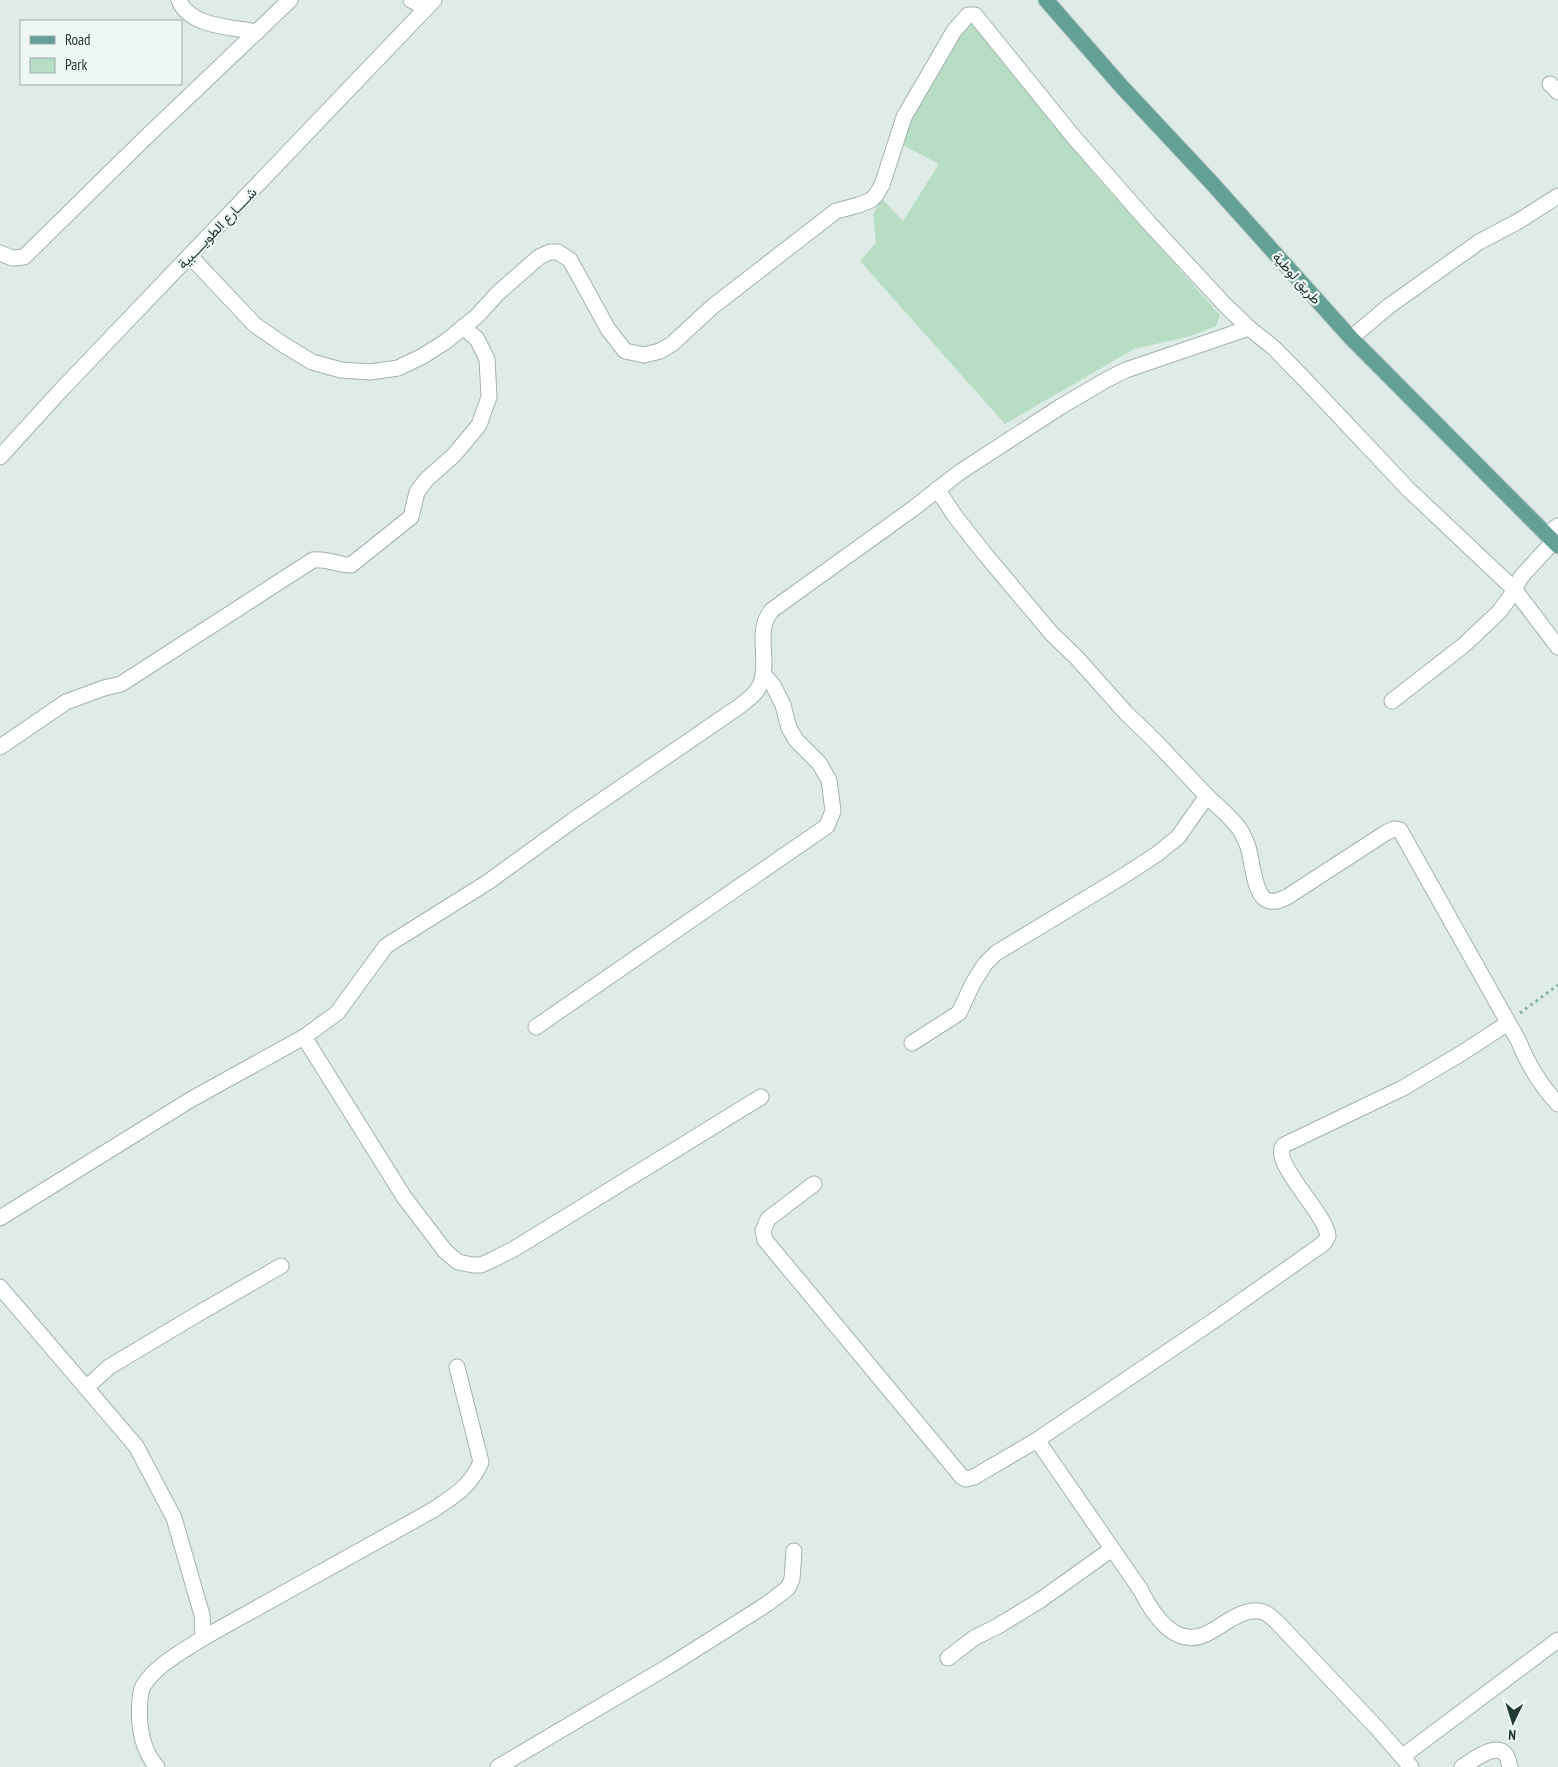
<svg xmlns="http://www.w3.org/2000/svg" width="1558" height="1767" font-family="'PT Sans Narrow',Vazirmatn,sans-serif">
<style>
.green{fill:#b7ddc4}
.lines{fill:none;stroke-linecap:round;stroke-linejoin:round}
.minor-casing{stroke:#a2b3ae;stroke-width:17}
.major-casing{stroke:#c1c8c7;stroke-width:17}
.path{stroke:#7fafa4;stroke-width:3;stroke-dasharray:2.5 4;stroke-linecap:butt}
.minor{stroke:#fff;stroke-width:15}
.major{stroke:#63a196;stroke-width:15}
.labels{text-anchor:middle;stroke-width:4.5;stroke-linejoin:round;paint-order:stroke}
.street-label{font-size:14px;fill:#203b36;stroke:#eff7f4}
</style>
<rect width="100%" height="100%" fill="#dfebe6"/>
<polygon class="green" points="972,18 1096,176 1220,315 1216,326 1191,336 1134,349 1005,424 860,261 876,243 873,214 882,199 903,221 939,164 901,144 923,93"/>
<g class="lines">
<defs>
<g id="minor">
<path d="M179 0C189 27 232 27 257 32"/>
<polyline points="411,0 426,8"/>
<polyline points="1550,84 1558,92"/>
<polyline points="0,253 12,258 24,257 141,142 290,0"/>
<polyline points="190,256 255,325 284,345 312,362 341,370 370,372 398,368 423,356 445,342 477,316 498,293 539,257 550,252 558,252 570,260 608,329 625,351 644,355 660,351 672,344 712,307 836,211 859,205 871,200 876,195 882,185 904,117 954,31 968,15 975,15 1072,135 1149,223 1226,306 1249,328 1274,348 1310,385 1408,489 1514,589 1558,647"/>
<polyline points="1351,338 1389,306 1479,242 1517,222 1558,196"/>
<polyline points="0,457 62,389 434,0"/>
<polyline points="1546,534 1558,526"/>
<polyline points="1392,701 1464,645 1499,612 1510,597 1521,577 1553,542"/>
<path d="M0 747 66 702 104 688 121 684 313 560C326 558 337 565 351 565L411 517 417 492 426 480 454 455 479 425 489 397 487 359 477 339 463 327"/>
<path d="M1207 796C1218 807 1234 819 1242 833 1244 838 1247 842 1248 847 1252 859 1254 892 1265 899 1273 904 1280 900 1287 897L1387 832 1394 829 1400 830 1518 1040C1528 1065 1540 1085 1558 1104"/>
<polyline points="536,1027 827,826 833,811 829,780 819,763 796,740 789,728 783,705 773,685 763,674"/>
<polyline points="304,1037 404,1197 445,1251 458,1262 473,1265 481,1265 492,1260 514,1249 761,1097"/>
<polyline points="912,1043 959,1013 973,983 985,964 996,953 1125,875 1157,854 1178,837 1207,796 1154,740 1126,713 1076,657 1052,634 984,553 955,516 937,489"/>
<path d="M814 1184 768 1219 763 1231 765 1240 962 1477 966 1479 974 1477 1037 1440 1219 1317 1324 1243 1328 1236C1326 1213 1269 1161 1284 1145L1403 1088 1462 1053 1508 1023"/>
<path d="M0 1218 190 1100 304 1037 337 1013 386 946 488 882 572 821 737 708C746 701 757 694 761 683 770 659 754 631 772 610L914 508 960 472 1060 407 1106 380 1126 370 1249 328"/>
<path d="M0 1287 136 1446 174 1518 202 1615 203 1638C182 1652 157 1664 143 1686 139 1694 139 1716 140 1725 142 1741 146 1755 157 1767"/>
<polyline points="87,1387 109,1367 201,1312 281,1266"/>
<path d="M1037 1440 1140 1589C1152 1613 1174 1649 1206 1634 1217 1629 1226 1621 1237 1616 1244 1612 1255 1609 1263 1612 1268 1613 1272 1618 1276 1621L1377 1728 1411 1767"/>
<path d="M203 1638 433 1510C455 1495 470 1487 481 1462L457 1367"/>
<polyline points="948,1658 974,1638 998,1626 1039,1601 1112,1549"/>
<polyline points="1403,1756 1558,1640"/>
<polyline points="498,1767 669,1666 767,1604 788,1588 792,1579 794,1551"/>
<path d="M1462 1767C1472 1761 1496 1741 1506 1755 1508 1758 1509 1763 1510 1767"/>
</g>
<polyline id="major" points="1046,0 1122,87 1210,181 1351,338 1558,546"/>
</defs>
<use href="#minor" class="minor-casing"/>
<use href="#major" class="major-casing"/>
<polyline class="path" points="1520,1013 1558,985"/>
<use href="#minor" class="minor"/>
<use href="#major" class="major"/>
</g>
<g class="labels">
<g class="street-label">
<text transform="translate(217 228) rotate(-46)" y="5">شــــارع الطويــــبية</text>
<text transform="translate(1297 278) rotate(48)" y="5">طريق لوطية</text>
</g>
</g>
<rect x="20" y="20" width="162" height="65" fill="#eff7f4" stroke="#9caca8"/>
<rect x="30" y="36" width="25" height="8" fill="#63a196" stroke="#9caca8"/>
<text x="65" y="45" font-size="15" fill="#203b36">Road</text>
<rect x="30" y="58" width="25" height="15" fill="#b7ddc4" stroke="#9caca8"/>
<text x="65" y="70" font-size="15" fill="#203b36">Park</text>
<g transform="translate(1513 1722) rotate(184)" stroke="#eff7f4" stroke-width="4" paint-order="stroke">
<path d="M0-4L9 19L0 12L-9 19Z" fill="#203b36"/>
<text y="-8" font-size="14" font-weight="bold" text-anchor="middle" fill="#203b36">N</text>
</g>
</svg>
